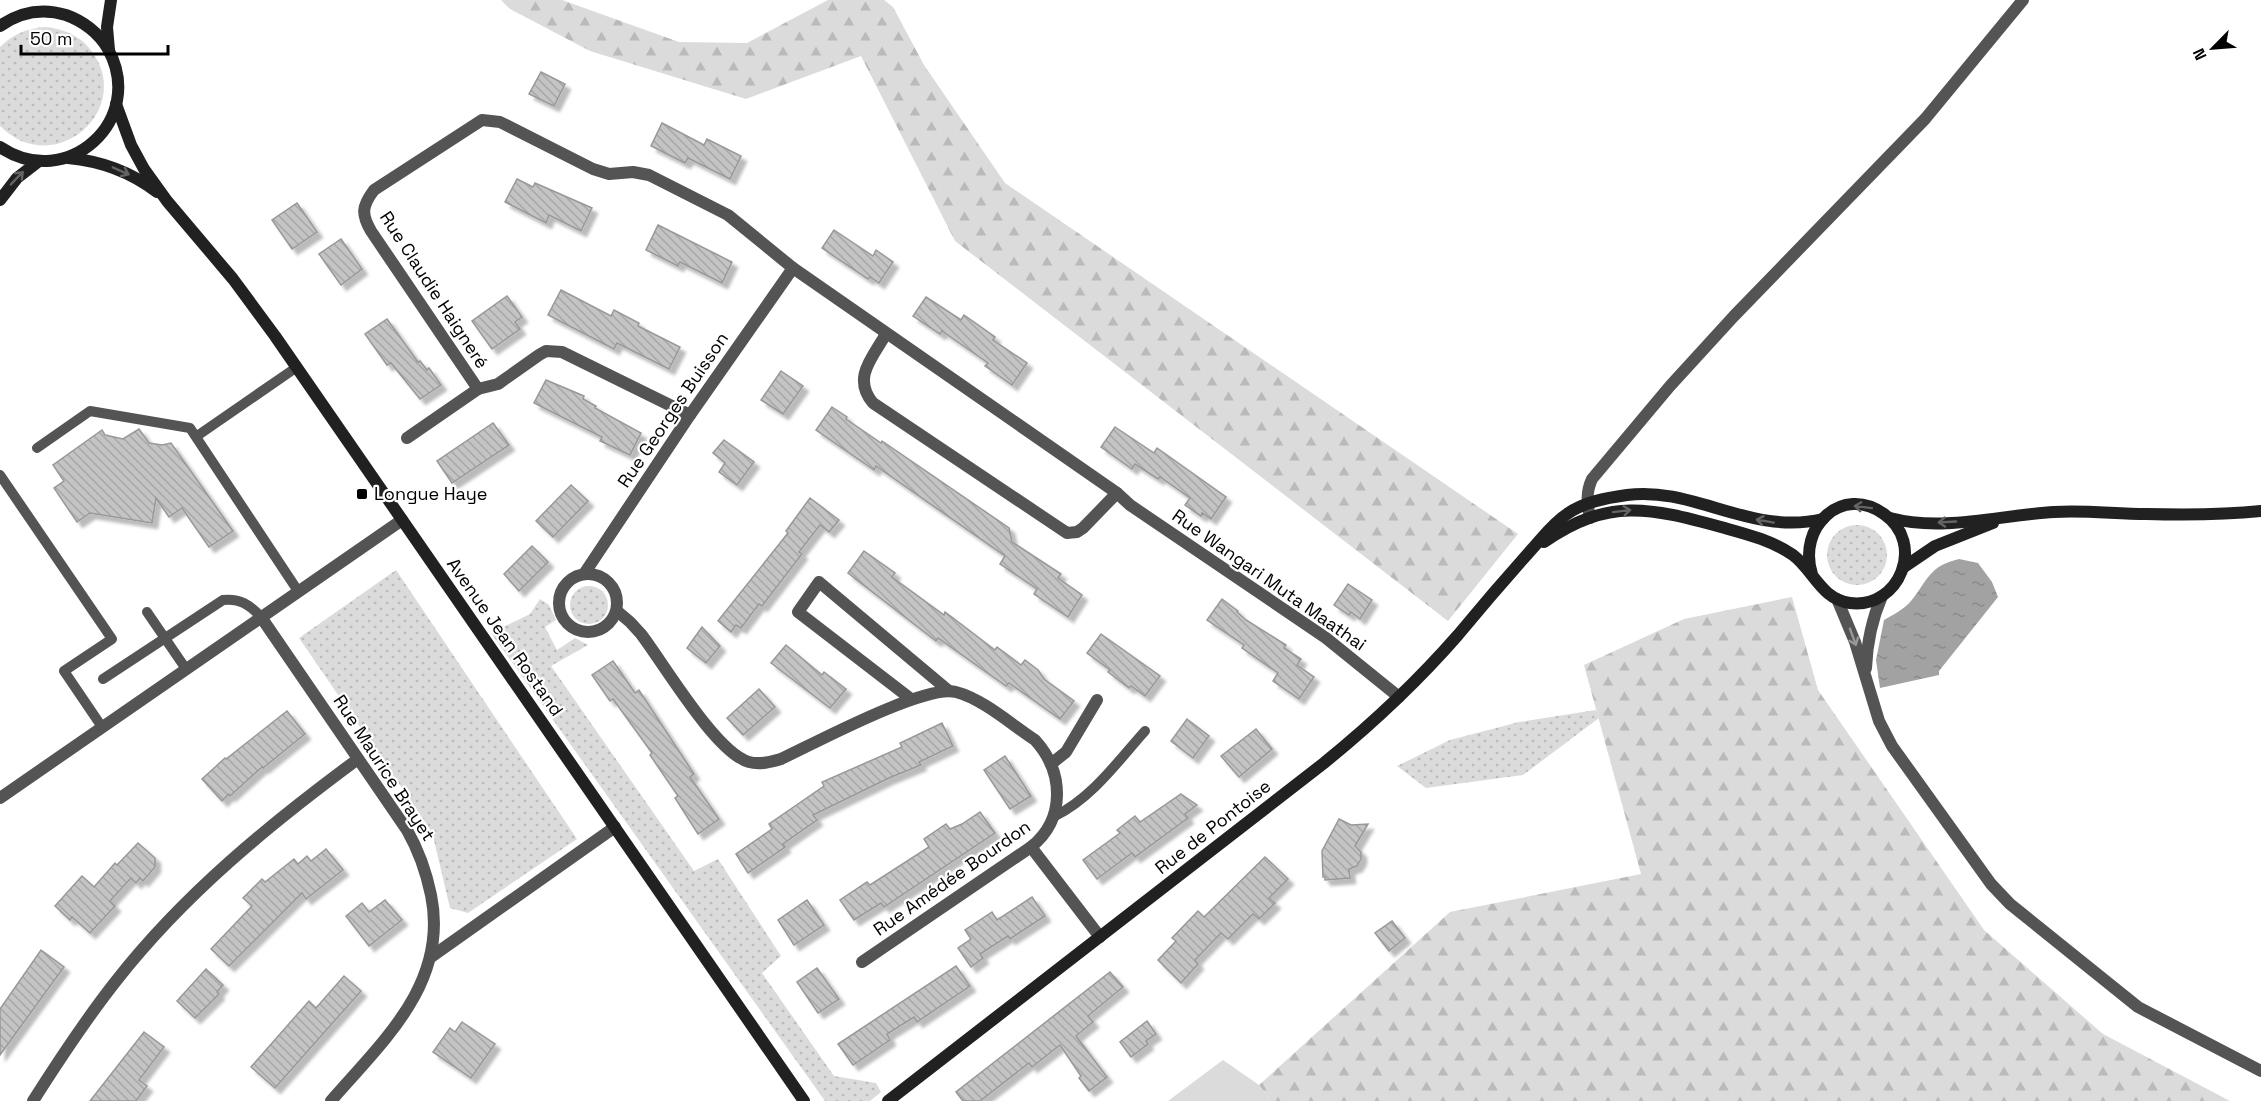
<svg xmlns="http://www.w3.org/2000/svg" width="2261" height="1101" font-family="'Space Grotesk',sans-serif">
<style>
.grass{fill:url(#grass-dots)}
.forest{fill:url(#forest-firs)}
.garden{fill:#dbdbdb}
.water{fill:url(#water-ripples)}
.building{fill:url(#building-back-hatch);stroke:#989898;stroke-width:1.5;filter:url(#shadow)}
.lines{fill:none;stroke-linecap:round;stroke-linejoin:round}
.lane{stroke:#545454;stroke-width:10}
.street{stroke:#545454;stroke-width:12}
.secondary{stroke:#212121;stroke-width:12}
.oneway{stroke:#646464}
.oneway2{stroke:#989898}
.poi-dot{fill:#000;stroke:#fff;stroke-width:2}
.labels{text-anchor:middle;stroke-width:4.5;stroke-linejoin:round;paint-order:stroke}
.street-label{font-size:18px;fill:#000;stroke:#fff}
.poi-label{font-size:18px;fill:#000;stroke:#fff;text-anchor:start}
</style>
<defs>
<pattern id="grass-dots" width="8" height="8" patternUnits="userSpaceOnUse" patternTransform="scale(1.5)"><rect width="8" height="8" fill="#dbdbdb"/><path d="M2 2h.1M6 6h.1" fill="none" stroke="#bababa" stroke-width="1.8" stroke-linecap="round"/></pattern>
<pattern id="forest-firs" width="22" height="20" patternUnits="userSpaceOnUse" patternTransform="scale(1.5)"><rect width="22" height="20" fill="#dbdbdb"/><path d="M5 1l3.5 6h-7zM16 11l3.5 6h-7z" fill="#bababa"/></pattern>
<pattern id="water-ripples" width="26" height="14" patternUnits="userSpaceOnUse" patternTransform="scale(1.5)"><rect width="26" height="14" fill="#a2a2a2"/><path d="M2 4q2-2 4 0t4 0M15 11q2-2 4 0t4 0" fill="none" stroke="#8a8a8a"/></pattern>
<pattern id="building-back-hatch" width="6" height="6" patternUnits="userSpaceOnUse" patternTransform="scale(1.5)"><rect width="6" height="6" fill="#c4c4c4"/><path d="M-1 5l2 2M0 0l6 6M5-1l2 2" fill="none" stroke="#a7a7a7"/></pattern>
<filter id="shadow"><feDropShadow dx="5.5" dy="5.5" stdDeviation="1.5" flood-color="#0004"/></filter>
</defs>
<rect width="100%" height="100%" fill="#fff"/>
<g class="grass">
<path d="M46 27C63 29 79 35 90 49 137 108 55 181 0 126V47C13 34 28 28 46 27Z"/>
<circle cx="1857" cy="555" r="30"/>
<polygon points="396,570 577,839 468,913 450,908 432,832 299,638"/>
<circle cx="589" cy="605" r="19"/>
<polygon points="540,599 549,605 556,620 545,627 557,650 575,638 588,645 551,666 694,871 718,859 781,956 762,973 834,1076 876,1083 881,1092 870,1101 825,1101 491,633 530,614"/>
<polygon points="1596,710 1599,718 1523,775 1426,788 1397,766 1450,740 1519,722"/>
</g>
<g class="forest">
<polygon points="501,0 562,0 679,42 747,43 828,0 884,0 893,7 924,65 1005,183 1518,534 1448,621 955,241 861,56 746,99 590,51 510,9"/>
<polygon points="1792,597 1818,690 1984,930 2103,1034 2230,1101 1271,1101 1259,1085 1450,912 1641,874 1584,665 1684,619"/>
</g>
<polygon class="garden" points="1223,1060 1259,1085 1271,1101 1168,1101"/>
<path class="water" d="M1959 559 1978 563 1992 582 1998 597 1939 671V675L1880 688 1876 660 1884 620C1893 615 1904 609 1911 601 1928 580 1929 566 1959 559Z"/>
<g class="building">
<polygon points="541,72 565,84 554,106 529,94"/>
<polygon points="662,123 704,145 707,139 741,156 730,179 688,158 685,163 651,146"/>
<polygon points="517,179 533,187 535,183 592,208 581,231 549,215 546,223 505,202"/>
<polygon points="297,203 317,232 292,249 272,220"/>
<polygon points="658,225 732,262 722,283 680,262 678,266 646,250"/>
<polygon points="834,230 873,256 876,250 893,262 879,283 870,277 868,279 822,248"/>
<polygon points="341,239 362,269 341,285 319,254"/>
<polygon points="561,290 611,316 614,310 639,323 638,326 680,347 669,369 617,343 614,349 548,315"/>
<polygon points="507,296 522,317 515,322 520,329 492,349 472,321"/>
<polygon points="926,297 961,320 964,315 995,337 993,340 1027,363 1012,385 985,366 988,363 942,331 940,334 913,316"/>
<polygon points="387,319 418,362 420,361 427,370 429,368 441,385 420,399 391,363 387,365 365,334"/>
<polygon points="781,371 803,386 783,414 761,400"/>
<polygon points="546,380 584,396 583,399 596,406 595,408 641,433 630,455 600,441 602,437 534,403"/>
<polygon points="832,407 847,417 846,419 881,443 882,441 1009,528 1012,542 1061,574 1058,578 1082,595 1068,617 1034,594 1037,589 1000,564 1005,556 876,466 874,470 816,430"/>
<polygon points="493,423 509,445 452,483 437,461"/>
<polygon points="1115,427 1154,453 1157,448 1226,497 1211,519 1202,513 1201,516 1185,505 1190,498 1160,477 1158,479 1135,464 1132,469 1101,447"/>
<polygon points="139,429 149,443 162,445 171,443 233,531 209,547 182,508 169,517 156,498 152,523 90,513 77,522 54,488 64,481 53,465 102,430 105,435 123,439"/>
<polygon points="724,440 754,462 737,485 719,472 725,463 713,453"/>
<polygon points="571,485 588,501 553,537 536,521"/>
<polygon points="810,498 839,520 829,532 820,525 799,552 802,554 762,606 759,604 741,628 736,625 731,632 718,621 788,533 786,531"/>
<polygon points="532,546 548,562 519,591 504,574"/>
<polygon points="864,551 895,573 892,577 944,615 945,612 995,650 997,647 1021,665 1025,660 1038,670 1044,679 1074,701 1060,719 1009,683 1006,686 938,638 936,641 848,573"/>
<polygon points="1348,584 1372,600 1360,619 1351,612 1349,615 1334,605"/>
<polygon points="1222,599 1238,611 1237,612 1246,620 1286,645 1284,648 1301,659 1297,665 1314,677 1299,699 1273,681 1278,673 1242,648 1244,645 1207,620"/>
<polygon points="702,627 720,646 706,663 687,648"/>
<polygon points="1101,634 1160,676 1145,696 1131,686 1129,688 1108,672 1110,670 1087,653"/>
<polygon points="786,645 822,675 824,672 846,689 830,708 771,663"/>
<polygon points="613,661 635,693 639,690 694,774 690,777 719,819 698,834 675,798 678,796 650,755 652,753 613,699 610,701 592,675"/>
<polygon points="759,689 775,707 743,735 727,718"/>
<polygon points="287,711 305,734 263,768 262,767 230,796 229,794 222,801 202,779 225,758 226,759"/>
<polygon points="1187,719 1209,736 1193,758 1171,741"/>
<polygon points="942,723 953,746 919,762 921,765 889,778 813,815 817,820 783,844 785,847 748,873 736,854 772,829 769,824 824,786 822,782 902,747 900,743"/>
<polygon points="1256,729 1272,749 1239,777 1221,756"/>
<polygon points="1005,756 1031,796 1010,809 984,770"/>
<polygon points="1181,794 1197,805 1185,814 1188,818 1135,857 1132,853 1097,879 1083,860 1120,833 1117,830 1135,816 1140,822"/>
<polygon points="980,812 995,833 884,907 881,903 854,920 840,900 867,882 870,885 929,847 924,839 946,824 950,829 962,824"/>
<polygon points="1339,819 1351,825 1368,824 1355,846 1361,852 1361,859 1357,866 1349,869 1350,878 1325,880 1325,877 1323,877 1322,851"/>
<polygon points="138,843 155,858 155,867 143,881 140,878 136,883 131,878 110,901 115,906 90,933 72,917 70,920 55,906 82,876 94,887 115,863 117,865"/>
<polygon points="326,849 343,870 306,899 302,893 229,966 211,949 252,906 243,898 262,879 265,882 294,859 298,864 307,856 311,861"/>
<polygon points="1265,857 1288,879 1269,898 1275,903 1259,919 1253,914 1228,939 1221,933 1195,960 1198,964 1181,983 1158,960 1176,941 1172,938 1198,911 1204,917"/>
<polygon points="1032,897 1045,916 1010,939 1008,936 980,954 983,958 971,967 958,948 971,939 965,930 992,912 997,920"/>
<polygon points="385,900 402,920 369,946 346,916 362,903 369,912"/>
<polygon points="807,900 824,925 794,945 778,920"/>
<polygon points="1392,921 1405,938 1389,951 1375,933"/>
<polygon points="41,950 64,967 0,1055 0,1009"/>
<polygon points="956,966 970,986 917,1022 914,1017 887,1034 890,1040 853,1065 838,1044"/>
<polygon points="817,968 839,999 818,1013 797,982"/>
<polygon points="206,969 223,985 217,992 219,994 195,1018 177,1001"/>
<polygon points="1110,972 1123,987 1088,1016 1093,1022 1076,1036 1107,1077 1089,1091 1079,1078 1081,1076 1060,1045 1032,1067 1029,1063 980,1101 963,1101 956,1092"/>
<polygon points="344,976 361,991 275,1088 251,1067 309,1001 316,1008"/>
<polygon points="1147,1021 1156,1034 1146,1041 1148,1044 1131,1057 1120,1042"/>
<polygon points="462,1022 495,1044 471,1078 433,1052 450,1028 455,1032"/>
<polygon points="144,1032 164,1047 139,1080 147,1086 136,1101 90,1101"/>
</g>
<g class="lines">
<g class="lane">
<polyline points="197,436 297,367"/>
<polyline points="37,448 90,411 190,428 298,591"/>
<polyline points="0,475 112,639 64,671 102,727"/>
<polyline points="147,612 186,669"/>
<path d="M103 679 223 600C240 598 250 605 261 617"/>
<path d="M1055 816C1092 798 1118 761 1145 731"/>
</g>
<g class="street">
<path d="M886 334C872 358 852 378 873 403L1067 533 1077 532 1083 528 1117 493"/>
<path d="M478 389 371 231C361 214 362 206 374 190L482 120 500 122 593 169 609 174 633 172 649 175 728 215 793 268 1117 493 1130 505 1326 638 1399 697"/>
<polyline points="407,438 478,389 498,384 539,355 546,351 562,352 690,415"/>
<path d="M1590 518C1587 503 1586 492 1592 479L1670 386 1734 316 1925 119 2023 0"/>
<circle cx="588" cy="603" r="29"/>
<polyline points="584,574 690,415 793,268"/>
<polyline points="1837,599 1855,642 1879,721 1892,746 1991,884 2010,904 2138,1007 2261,1071"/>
<path d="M617 611 630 622 641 634C664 664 716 753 749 762 760 765 771 762 781 759 815 743 925 684 956 692 983 699 1012 725 1035 740 1064 772 1066 819 1031 847L862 962"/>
<path d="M261 617 407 830C419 851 426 871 431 895 449 983 383 1041 331 1101"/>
<path d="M1866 668C1867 643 1872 619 1882 596"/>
<polyline points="911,699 798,612 819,582 949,691"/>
<polyline points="1051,764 1066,752 1097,700"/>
<polyline points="0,798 402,520"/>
<polyline points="1031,847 1100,937"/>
<polyline points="431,957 615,827"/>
<path d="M33 1101C59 1060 86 1019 116 981 184 894 270 824 358 759"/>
</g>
<g class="secondary">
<path d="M0 26C20 12 43 8 66 15 83 21 99 33 108 49 147 120 67 192 0 147"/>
<polyline points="109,50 107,27 111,0"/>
<polyline points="116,104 131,145 144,169 167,201 233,279 275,336 804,1101"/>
<path d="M68 158C101 161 131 172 157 192"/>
<polyline points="0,200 17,178 39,161"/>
<path d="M1890 518C1943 532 2001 515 2054 512 2085 510 2116 514 2146 514 2184 515 2223 515 2261 511"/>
<path d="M1544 542C1609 497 1650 508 1721 527 1746 534 1771 540 1793 555 1814 571 1821 599 1850 603 1900 609 1926 543 1884 514 1842 484 1797 527 1812 574"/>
<polyline points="1904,567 1935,546 1993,523"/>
<path d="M888 1101 1324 763C1372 724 1417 682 1458 635 1482 606 1507 577 1532 549 1543 537 1553 523 1567 514 1584 502 1606 498 1627 495 1694 486 1750 536 1823 519"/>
</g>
</g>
<defs><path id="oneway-shaft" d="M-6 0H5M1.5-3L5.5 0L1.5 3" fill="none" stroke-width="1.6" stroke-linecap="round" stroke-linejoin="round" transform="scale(1.5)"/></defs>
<g class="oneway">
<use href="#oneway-shaft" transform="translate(121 171) rotate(24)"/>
<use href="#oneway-shaft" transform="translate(17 178) rotate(-46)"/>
<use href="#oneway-shaft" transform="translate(1863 507) rotate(-173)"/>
<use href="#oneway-shaft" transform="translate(1622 511) rotate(-7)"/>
<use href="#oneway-shaft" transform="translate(1765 521) rotate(-170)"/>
<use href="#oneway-shaft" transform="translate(1947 522) rotate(177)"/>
</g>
<use class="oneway2" href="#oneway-shaft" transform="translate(1853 637) rotate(70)"/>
<rect class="poi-dot" x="356" y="488" width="12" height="12" rx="3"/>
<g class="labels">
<g class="street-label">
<text transform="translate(434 290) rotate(57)" y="6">Rue Claudie Haigneré</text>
<text transform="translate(673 410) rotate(-56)" y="6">Rue Georges Buisson</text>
<text transform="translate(1269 580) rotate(35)" y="6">Rue Wangari Muta Maathai</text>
<text transform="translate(505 637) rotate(55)" y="6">Avenue Jean Rostand</text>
<text transform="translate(384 768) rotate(57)" y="6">Rue Maurice Brayet</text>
<text transform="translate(1213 827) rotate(-38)" y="6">Rue de Pontoise</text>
<text transform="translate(952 878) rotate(-35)" y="6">Rue Amédée Bourdon</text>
</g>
<g class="poi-label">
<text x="374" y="500">Longue Haye</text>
</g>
</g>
<g transform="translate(2213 48) rotate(245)" stroke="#ffffff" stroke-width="4.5" paint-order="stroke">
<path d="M0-4.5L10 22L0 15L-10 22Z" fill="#000000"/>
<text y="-9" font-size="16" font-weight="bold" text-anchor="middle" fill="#000000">N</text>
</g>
<path d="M21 45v9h147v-9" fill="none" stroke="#000000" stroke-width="3"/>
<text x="30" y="45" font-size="18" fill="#000000" stroke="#ffffff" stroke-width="4.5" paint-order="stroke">50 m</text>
</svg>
